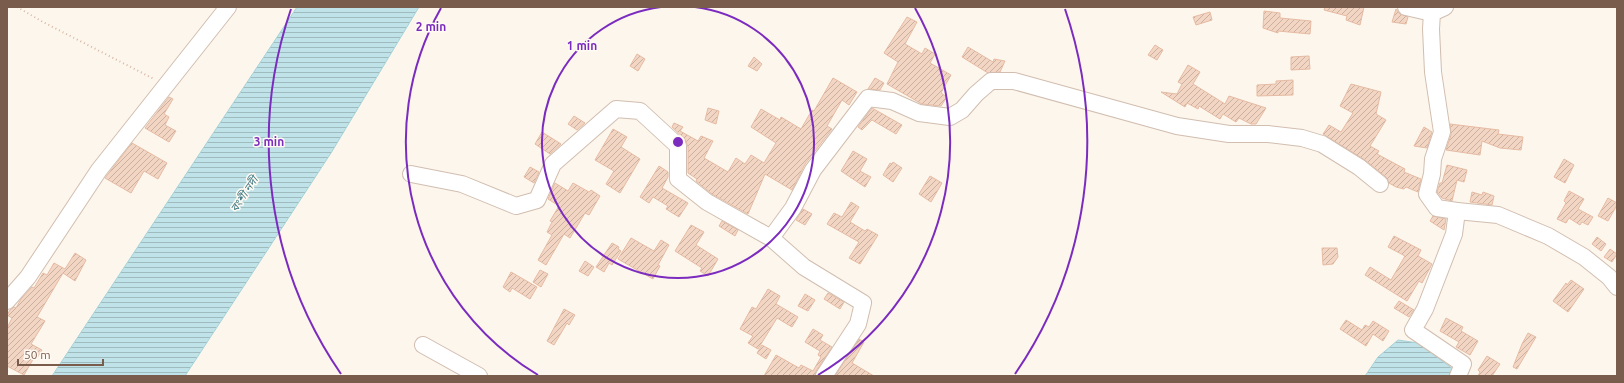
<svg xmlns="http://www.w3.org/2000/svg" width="1624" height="383" font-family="Ubuntu,'Noto Sans Bengali',sans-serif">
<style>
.water{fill:url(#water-rules);stroke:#a5d3da}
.building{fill:url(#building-hatch);stroke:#e6bba3}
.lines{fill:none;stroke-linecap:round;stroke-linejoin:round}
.minor-casing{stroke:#d1beb0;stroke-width:18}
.path{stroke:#d9b8a5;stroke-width:2;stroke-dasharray:1 3;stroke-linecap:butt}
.minor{stroke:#fff;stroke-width:16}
.ring{fill:none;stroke:#7b2cbf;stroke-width:2}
.labels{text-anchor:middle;stroke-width:3;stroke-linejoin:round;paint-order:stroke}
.water-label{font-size:11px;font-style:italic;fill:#437c86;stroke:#fffaf3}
.centre{fill:#7b2cbf;stroke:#fffaf3;stroke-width:2}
.ring-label{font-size:12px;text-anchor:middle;font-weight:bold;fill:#7b2cbf;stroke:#fffaf3;stroke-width:3;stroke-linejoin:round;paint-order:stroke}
</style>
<defs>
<pattern id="water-rules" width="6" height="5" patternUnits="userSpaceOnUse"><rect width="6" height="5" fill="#bfe3e8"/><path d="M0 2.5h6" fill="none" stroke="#a0bbbe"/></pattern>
<pattern id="building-hatch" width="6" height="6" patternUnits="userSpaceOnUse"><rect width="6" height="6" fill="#f3d5c3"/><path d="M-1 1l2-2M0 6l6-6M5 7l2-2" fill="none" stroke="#cab0a1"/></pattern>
</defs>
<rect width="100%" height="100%" fill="#fdf6ec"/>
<g class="water">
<polygon points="297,7 419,7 331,153 185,376 52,376"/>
<polygon points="1398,340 1418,343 1453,369 1449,376 1365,376 1378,357"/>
</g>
<g class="building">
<polygon points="1325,7 1364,7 1360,25 1346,20 1347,16 1324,10"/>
<polygon points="1396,9 1400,14 1408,17 1406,24 1392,22"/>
<polygon points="1264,11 1280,13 1280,18 1311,21 1310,34 1278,31 1278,33 1263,28"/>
<polygon points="1210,12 1212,20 1196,25 1193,17"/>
<polygon points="907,17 917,22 905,44 922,54 925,48 935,54 930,63 951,75 941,93 947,97 941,106 922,104 887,84 898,62 884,53"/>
<polygon points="1155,45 1163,50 1157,60 1148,55"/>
<polygon points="968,47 993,62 994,59 1005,61 1000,72 988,73 962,57"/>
<polygon points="637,54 645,59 638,71 630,66"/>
<polygon points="1309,56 1310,69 1291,70 1291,57"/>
<polygon points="754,57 762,64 757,71 748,66"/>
<polygon points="1188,65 1200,72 1193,84 1225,104 1229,96 1266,108 1256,124 1251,124 1239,118 1236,122 1223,114 1220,119 1199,106 1198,109 1187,103 1185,107 1161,92 1177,94 1182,84 1178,82"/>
<polygon points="833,78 857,92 849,105 842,100 827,126 832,129 805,164 792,190 765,174 748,214 712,194 696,181 697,179 688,173 688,147 685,139 672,127 674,123 683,127 680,131 698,141 701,136 713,141 704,158 728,172 736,158 745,164 751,155 764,163 776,143 751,127 761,109 780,120 781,117 801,129 812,110 814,111"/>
<polygon points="875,78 884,83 880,90 868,89"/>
<polygon points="1293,80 1293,95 1257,96 1257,85 1276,84 1276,81"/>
<polygon points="1351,84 1381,92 1376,114 1386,120 1370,146 1379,151 1377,154 1405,169 1404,172 1421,179 1418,192 1406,187 1404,189 1396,187 1389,183 1386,177 1365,160 1323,134 1329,125 1341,132 1353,113 1340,106"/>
<polygon points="169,97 173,99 164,114 169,117 165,125 176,131 169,142 145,128"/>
<polygon points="708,108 719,111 716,124 705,120"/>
<polygon points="872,108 902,125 896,134 872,120 862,130 858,127"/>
<polygon points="574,116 585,123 577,130 568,124"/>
<polygon points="1450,124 1499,130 1498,134 1523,137 1521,150 1500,148 1482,141 1480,155 1446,150 1451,135"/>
<polygon points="1424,127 1432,132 1427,148 1414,146"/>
<polygon points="613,129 627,137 621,147 640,159 620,193 606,184 614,171 595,160"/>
<polygon points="542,132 561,144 550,154 535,144"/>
<polygon points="132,143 167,163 158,179 144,171 131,193 105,178"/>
<polygon points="853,151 867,159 860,171 871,177 865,187 841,171"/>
<polygon points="1564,159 1574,165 1565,183 1554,177"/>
<polygon points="893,162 902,168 893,182 883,175 890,163 892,164"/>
<polygon points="1447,165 1467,170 1464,182 1457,180 1452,201 1442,198 1437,192 1440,183 1442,183"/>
<polygon points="659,166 668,172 668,177 662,188 688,203 679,217 666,209 668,206 653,197 649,203 640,197"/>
<polygon points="530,167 539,172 534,183 524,177"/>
<polygon points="930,176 942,183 931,202 919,194"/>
<polygon points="555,183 568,191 573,183 589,192 591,190 600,196 589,215 585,213 570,238 564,234 546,265 538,260 552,235 547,232 552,222 550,221 559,206 548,199"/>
<polygon points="1569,191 1584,199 1578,209 1593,217 1588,225 1582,222 1580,225 1569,218 1566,223 1557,219 1566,203 1564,201"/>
<polygon points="1472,192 1482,195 1483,192 1494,196 1492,205 1470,202"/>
<polygon points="1608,198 1617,203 1617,205 1608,221 1598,216"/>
<polygon points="851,202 859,207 850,222 865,231 867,229 878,235 860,264 849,258 859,242 827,224 834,213 842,217"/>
<polygon points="803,209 812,214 805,225 796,220"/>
<polygon points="1433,216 1446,219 1444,230 1430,221"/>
<polygon points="722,221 738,230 735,236 719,226"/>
<polygon points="691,225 704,232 696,245 718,259 708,276 700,271 702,268 675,251"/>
<polygon points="1394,236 1421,250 1418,256 1432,264 1422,283 1419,281 1407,301 1365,275 1370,267 1391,280 1405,256 1388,247"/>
<polygon points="1597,237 1606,244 1601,251 1592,244"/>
<polygon points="631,238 654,251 661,240 669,245 658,265 660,266 653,279 618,259"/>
<polygon points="612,243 619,247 618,249 621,251 612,265 609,263 604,272 596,267"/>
<polygon points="1322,248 1337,248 1338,257 1333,264 1323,265"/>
<polygon points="1610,249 1617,254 1612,262 1604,257"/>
<polygon points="75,253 86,260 75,281 63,273 37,317 45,321 31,344 42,350 37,358 35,356 24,375 7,366 7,328 12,318 7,315 10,310 14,307 16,308 21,299 32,287 34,288 43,273 47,275 54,263 65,269"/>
<polygon points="585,261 594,267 588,276 579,271"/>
<polygon points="540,270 548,274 541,287 533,282"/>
<polygon points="511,272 537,287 530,299 512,288 510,292 503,287"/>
<polygon points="1571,280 1584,289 1568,312 1553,301 1566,283 1567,285"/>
<polygon points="768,289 780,296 776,304 798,317 792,327 777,318 758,349 748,343 753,336 740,329 752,307 756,309"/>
<polygon points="828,293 844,302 840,309 824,299"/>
<polygon points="805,294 815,300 808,311 798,306"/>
<polygon points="1399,301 1414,310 1409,317 1394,308"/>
<polygon points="564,309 575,315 569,325 567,323 554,345 547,341"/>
<polygon points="1446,318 1463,327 1461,331 1478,341 1470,355 1456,347 1459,342 1440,331"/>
<polygon points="1346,320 1362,330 1365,325 1369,327 1373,321 1389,331 1383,341 1373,334 1366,346 1340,329"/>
<polygon points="813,329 823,335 820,340 832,347 816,371 815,376 764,376 776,355 799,368 801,365 813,371 821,357 818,355 820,351 805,342"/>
<polygon points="1528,333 1536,337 1517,369 1513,367 1522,344"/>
<polygon points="859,339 864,342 852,363 874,376 835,376"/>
<polygon points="762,345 771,350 766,359 757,353"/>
<polygon points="1487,356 1500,364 1492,376 1478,376 1480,372 1478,370"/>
</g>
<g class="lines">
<defs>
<g id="minor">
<polyline points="1406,7 1432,13"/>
<polyline points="1445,7 1432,13 1431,29 1433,72 1442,132 1433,159 1432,174 1427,194 1437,208 1457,211 1454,234 1425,309 1413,330 1463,364 1458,376"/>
<polyline points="411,174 462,184 516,206 537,200 553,164 616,109 640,111 678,146 678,179 707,202 771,238"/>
<polyline points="1457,211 1498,215 1548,236 1584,257 1609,277 1617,287"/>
<polyline points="7,301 28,277 99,170 228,7"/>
<polyline points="423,345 479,376"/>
<polyline points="824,376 858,324 863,303 804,267 771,238 793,208 813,170 868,98 892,101 919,113 950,117 962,110 976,94 991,81 1014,81 1177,126 1229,134 1268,134 1302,138 1322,144 1359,167 1380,184"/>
</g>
</defs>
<use href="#minor" class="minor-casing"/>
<polyline class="path" points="17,7 43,22 154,79"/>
<use href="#minor" class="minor"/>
</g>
<g class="ring">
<path d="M695 7A136 136 0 1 1 661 7"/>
<path d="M538 375A272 272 0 0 1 441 8M915 8A272 272 0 0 1 818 375"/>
<path d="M341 374A409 409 0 0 1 291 9M1065 9A409 409 0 0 1 1015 374"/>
</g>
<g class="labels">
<g class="water-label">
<text transform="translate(244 194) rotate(-56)" y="4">বংশী নদী</text>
</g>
</g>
<circle cx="678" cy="142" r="6" class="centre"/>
<g class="ring-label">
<text x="431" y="31">2 min</text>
<text x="582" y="50">1 min</text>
<text x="269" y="146">3 min</text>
</g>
<rect width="1624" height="383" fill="none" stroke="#7a5c4d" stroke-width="16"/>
<path d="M18 359v6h85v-6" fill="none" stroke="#7a5c4d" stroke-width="2"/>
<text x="24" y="359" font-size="12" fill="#7a5c4d" stroke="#fffaf3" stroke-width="3" paint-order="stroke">50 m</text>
</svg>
